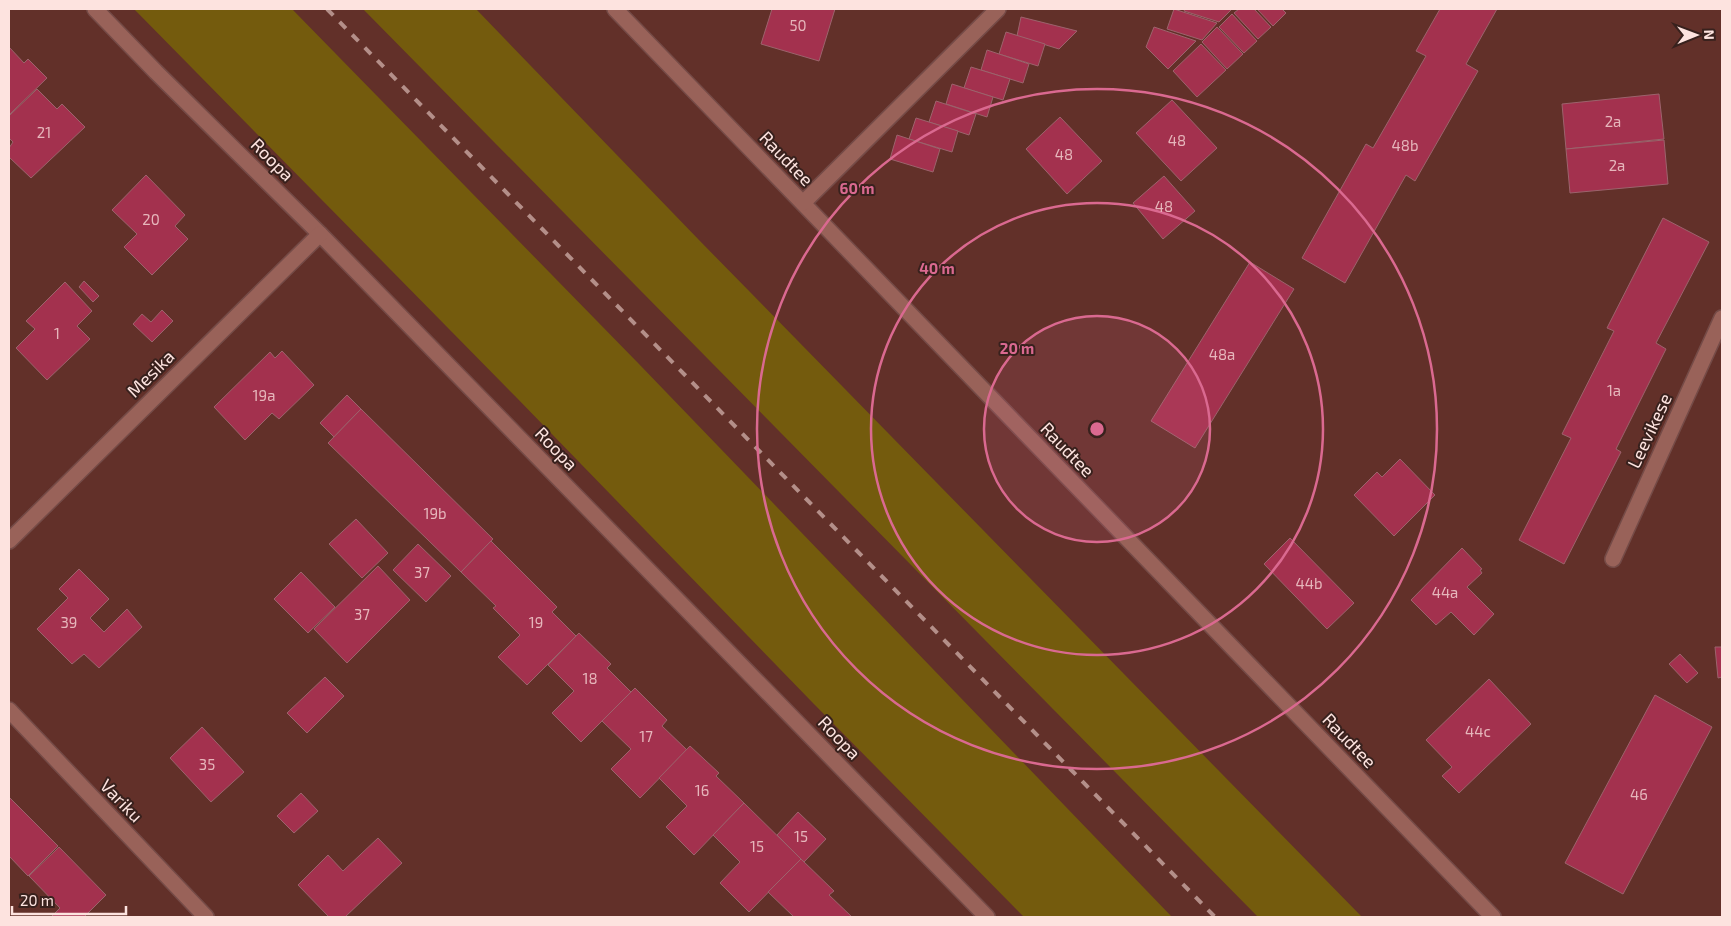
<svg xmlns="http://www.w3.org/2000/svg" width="1731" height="926" font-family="'Exo 2',sans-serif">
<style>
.green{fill:#745b0d}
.building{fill:#a3314e;stroke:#9c636c}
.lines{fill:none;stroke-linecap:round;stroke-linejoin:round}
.minor-casing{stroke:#754b47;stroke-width:18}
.minor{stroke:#996259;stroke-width:15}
.rail{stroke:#b48f89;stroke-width:4;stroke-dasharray:9 9;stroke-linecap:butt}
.ring{fill:none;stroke:#da6990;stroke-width:2.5}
.labels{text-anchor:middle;stroke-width:4;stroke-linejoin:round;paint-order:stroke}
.number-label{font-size:15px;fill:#e6b6bb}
.street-label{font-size:18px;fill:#fde3df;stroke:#38211d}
.centre{fill:#da6990;stroke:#38211d;stroke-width:2.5}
.ring-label{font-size:15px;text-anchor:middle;font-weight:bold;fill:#da6990;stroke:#38211d;stroke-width:4;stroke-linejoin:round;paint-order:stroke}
</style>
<rect width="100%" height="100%" fill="#623029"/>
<g class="green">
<polygon points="134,9 292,9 639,364 1172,917 1024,917 811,701 515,396"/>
<polygon points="363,9 476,9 699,240 1362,917 1258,917"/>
</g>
<g class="building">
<polygon points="772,9 835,9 819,61 761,44"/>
<polygon points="1174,9 1217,23 1202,40 1167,29"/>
<polygon points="1185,9 1232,9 1219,22 1184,11"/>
<polygon points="1239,9 1254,9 1271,27 1258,39 1234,13"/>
<polygon points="1257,9 1282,9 1286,13 1273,26"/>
<polygon points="1440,9 1497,9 1466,64 1478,71 1415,181 1406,175 1345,283 1302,258 1366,144 1373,148 1426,56 1416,51"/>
<polygon points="1232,14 1257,41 1244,53 1219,27"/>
<polygon points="1021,17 1077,31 1059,49 1017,36"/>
<polygon points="1154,27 1196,41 1168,69 1146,47"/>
<polygon points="1217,27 1243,54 1227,69 1202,42"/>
<polygon points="1006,32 1045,44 1038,66 999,54"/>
<polygon points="1201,44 1226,70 1197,97 1173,71"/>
<polygon points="9,47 24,63 28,59 47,78 9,115"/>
<polygon points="987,50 1029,64 1023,83 981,70"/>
<polygon points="971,67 1010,79 1003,100 964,88"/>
<polygon points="952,84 993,97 987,117 946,104"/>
<polygon points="37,89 57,109 62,104 85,127 31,178 9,157 9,148 13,142 9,138 9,116"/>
<polygon points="1659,94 1664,139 1566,149 1562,104"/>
<polygon points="1172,100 1217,148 1181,181 1136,133"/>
<polygon points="936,101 976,114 969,135 929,122"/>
<polygon points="1060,117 1102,161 1067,194 1026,149"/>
<polygon points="916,118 958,131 952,152 909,139"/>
<polygon points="897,135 940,149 933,172 890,159"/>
<polygon points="1664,140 1668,184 1570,193 1566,149"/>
<polygon points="146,175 185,215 175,226 188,239 152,275 124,247 137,234 112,210"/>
<polygon points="1164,176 1195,211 1163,239 1133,203"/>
<polygon points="1663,218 1709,242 1656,343 1666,349 1616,449 1621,452 1564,564 1519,540 1571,438 1562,434 1614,331 1607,328"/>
<polygon points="1250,262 1294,289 1195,448 1151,421"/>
<polygon points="84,281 99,296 93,302 79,287"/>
<polygon points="65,282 92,311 77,326 90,339 47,380 16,348 35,329 26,321"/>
<polygon points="162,310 173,321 152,342 133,324 142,314 151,322"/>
<polygon points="282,351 314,385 279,419 272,413 245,440 214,407 270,352 275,358"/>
<polygon points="347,395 361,409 334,437 320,423"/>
<polygon points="361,409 493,539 461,572 328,443"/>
<polygon points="1400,459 1435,495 1394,536 1354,495 1377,472 1382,477"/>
<polygon points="356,519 388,553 362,578 329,544"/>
<polygon points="1290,538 1354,603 1327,629 1264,564"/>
<polygon points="491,541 557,607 552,612 576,636 527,685 498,657 520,635 493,608 496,606 461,572"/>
<polygon points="418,544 451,576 426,602 393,570"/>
<polygon points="1462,548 1482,569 1480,570 1482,573 1467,587 1494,614 1474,635 1451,612 1436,625 1411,600"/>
<polygon points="378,566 410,600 347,663 314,629"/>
<polygon points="79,569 109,599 90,618 104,632 127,609 142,627 99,668 84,654 72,664 37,629 68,598 59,589"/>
<polygon points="301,572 335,607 308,633 274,599"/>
<polygon points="579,633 611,664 607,668 631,692 581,742 552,713 574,691 548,665"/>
<polygon points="1715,647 1722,647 1722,677 1718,678"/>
<polygon points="1680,654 1698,673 1687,683 1669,664"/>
<polygon points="325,677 344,696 307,733 287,713"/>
<polygon points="1489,679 1531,724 1459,793 1442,776 1452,767 1426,740"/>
<polygon points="635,688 667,720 662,726 687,750 640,798 611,769 631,749 602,721"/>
<polygon points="1655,695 1712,727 1623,894 1565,863"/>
<polygon points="202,727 244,772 211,802 170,758"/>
<polygon points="690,746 719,773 716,776 744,803 694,855 666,827 687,806 659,778"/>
<polygon points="301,793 318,811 294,833 277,816"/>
<polygon points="10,798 58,846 28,876 9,856 9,799"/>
<polygon points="744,803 801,859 749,912 720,883 740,862 713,835"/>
<polygon points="798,812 826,839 804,862 777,835"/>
<polygon points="378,838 402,863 345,917 329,917 298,885 328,855 343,871"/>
<polygon points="59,847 106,895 84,917 51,917 60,908 29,876"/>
<polygon points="801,859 834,891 829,895 852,917 794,917 768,892"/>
</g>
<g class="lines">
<defs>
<g id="minor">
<polyline points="95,9 156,72 320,234 987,917"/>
<polyline points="615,9 1493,917"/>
<polyline points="803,203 998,9"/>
<polyline points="9,541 320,234"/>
<polyline points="1613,559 1722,318"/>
<polyline points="9,710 206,917"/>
</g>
</defs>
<use href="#minor" class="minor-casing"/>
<use href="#minor" class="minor"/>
<polyline class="rail" points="327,9 1215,917"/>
</g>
<circle cx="1097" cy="429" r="113" fill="#da6990" fill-opacity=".12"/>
<g class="ring">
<circle cx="1097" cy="429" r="113"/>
<circle cx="1097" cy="429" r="226"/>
<circle cx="1097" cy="429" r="340"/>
</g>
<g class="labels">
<g class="number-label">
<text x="798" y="31">50</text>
<text x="1613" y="127">2a</text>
<text x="44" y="138">21</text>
<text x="1177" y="146">48</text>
<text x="1405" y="151">48b</text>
<text x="1064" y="160">48</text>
<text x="1617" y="171">2a</text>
<text x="1164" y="212">48</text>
<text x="151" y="225">20</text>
<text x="57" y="339">1</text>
<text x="1222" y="360">48a</text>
<text x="1614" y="396">1a</text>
<text x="264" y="401">19a</text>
<text x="435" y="519">19b</text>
<text x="422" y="578">37</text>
<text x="1309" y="589">44b</text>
<text x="1445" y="598">44a</text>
<text x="362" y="620">37</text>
<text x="69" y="628">39</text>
<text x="536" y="628">19</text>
<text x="590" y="684">18</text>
<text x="1478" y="737">44c</text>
<text x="646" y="742">17</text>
<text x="207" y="770">35</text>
<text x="702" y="796">16</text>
<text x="1639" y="800">46</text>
<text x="801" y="842">15</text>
<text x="757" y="852">15</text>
</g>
<g class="street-label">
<text transform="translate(786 159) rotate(46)" y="6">Raudtee</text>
<text transform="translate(272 160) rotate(45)" y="6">Roopa</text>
<text transform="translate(151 374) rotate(-45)" y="6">Mesika</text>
<text transform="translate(1650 431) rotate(-65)" y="6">Leevikese</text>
<text transform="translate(556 449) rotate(46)" y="6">Roopa</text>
<text transform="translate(1067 450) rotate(46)" y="6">Raudtee</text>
<text transform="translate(839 738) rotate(46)" y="6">Roopa</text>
<text transform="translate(1349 741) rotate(46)" y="6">Raudtee</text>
<text transform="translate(121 801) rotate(46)" y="6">Variku</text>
</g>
</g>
<circle cx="1097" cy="429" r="8" class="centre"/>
<g class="ring-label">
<text x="857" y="194">60 m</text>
<text x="937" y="274">40 m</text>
<text x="1017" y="354">20 m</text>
</g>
<rect width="1731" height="926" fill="none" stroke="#fde3df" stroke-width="20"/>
<g transform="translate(1696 35) rotate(89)" stroke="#38211d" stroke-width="4" paint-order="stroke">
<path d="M0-4L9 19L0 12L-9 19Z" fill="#fde3df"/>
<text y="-8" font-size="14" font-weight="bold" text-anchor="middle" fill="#fde3df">N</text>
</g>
<path d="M12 906v8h114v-8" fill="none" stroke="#fde3df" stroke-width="2.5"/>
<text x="20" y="906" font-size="15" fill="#fde3df" stroke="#38211d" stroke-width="4" paint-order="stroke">20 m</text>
</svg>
